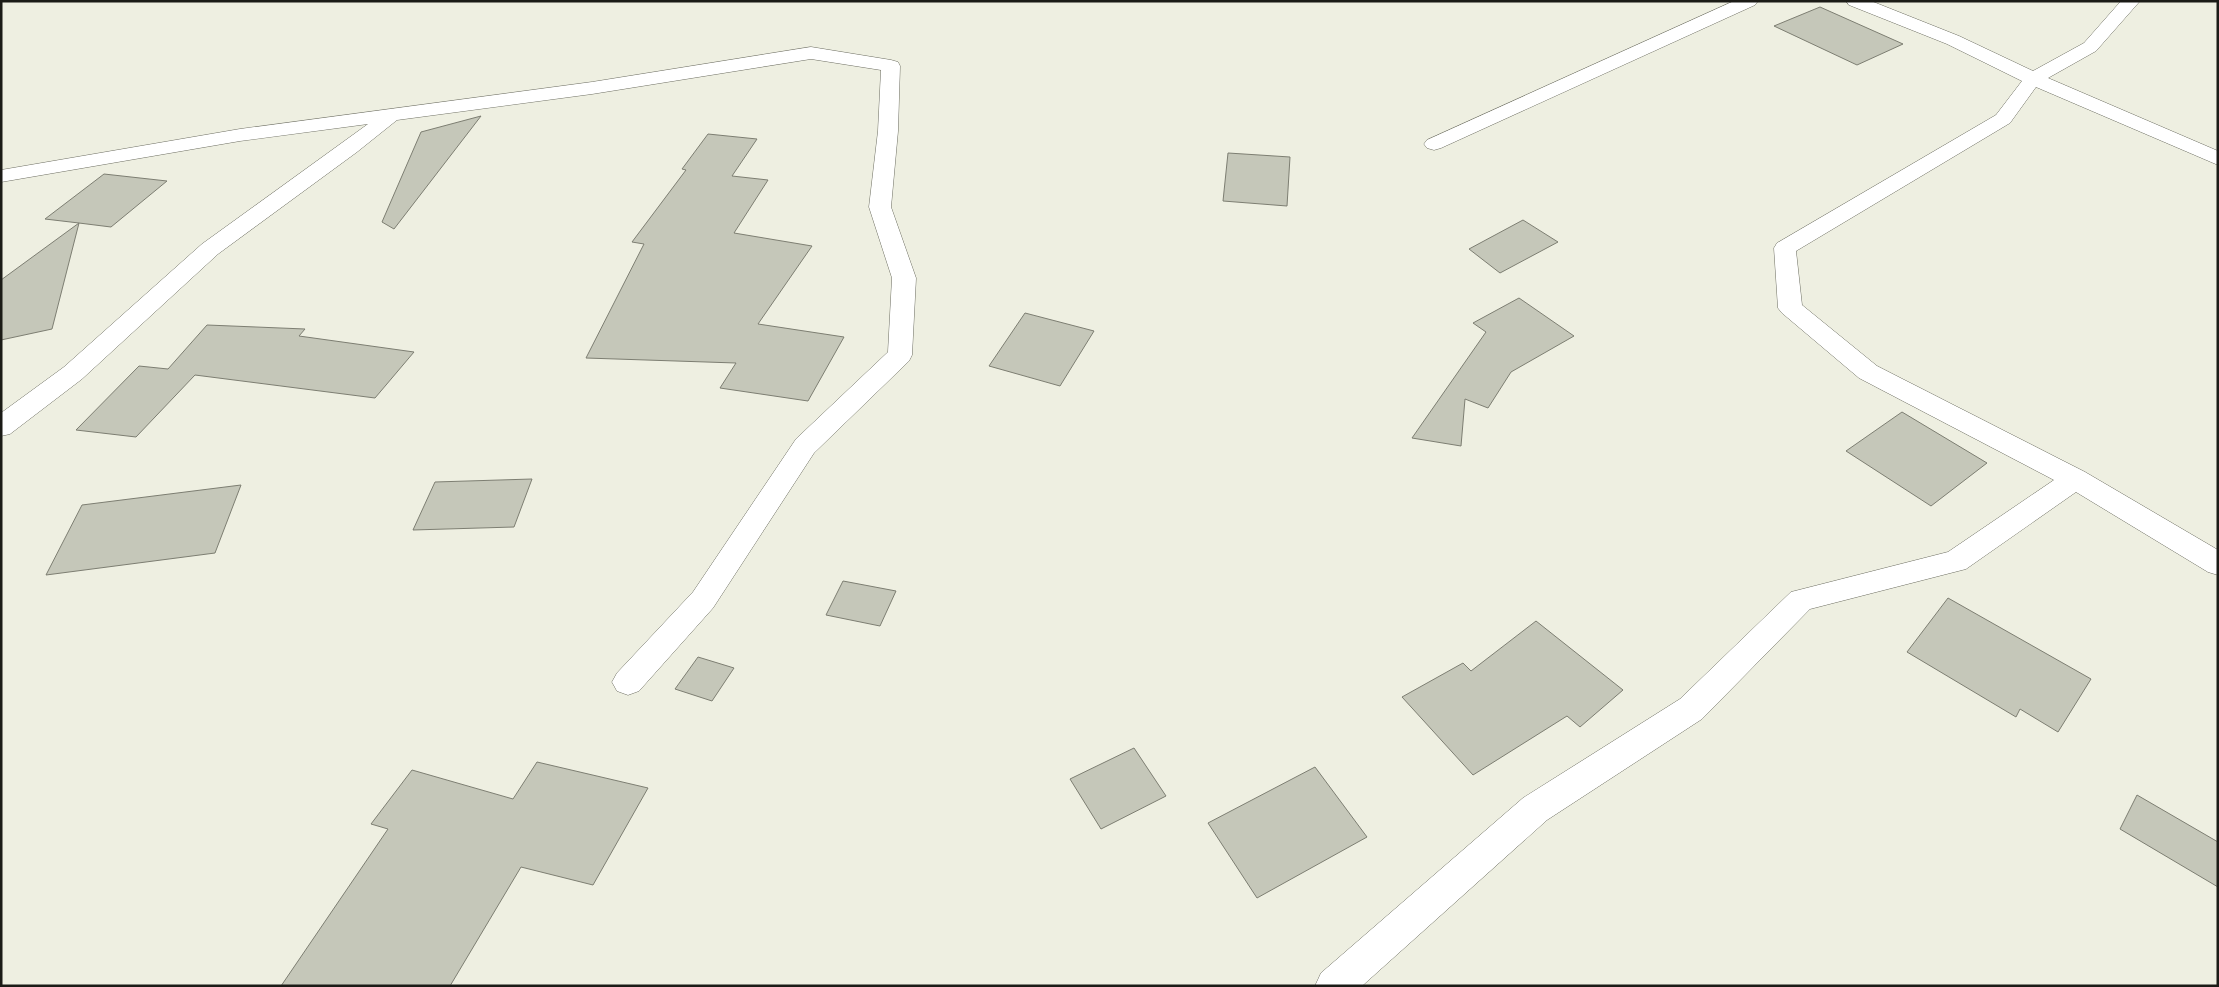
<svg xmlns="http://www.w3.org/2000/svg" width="2219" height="987" font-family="Literata,serif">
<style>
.building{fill:#c5c7b9;stroke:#7d7e72}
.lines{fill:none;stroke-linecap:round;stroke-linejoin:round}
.street-casing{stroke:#6d6e62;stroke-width:1}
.street{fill:#fff;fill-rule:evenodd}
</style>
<rect width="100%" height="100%" fill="#eeefe1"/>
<g class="building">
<polygon points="1820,7 1903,44 1857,65 1774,26"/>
<polygon points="481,116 394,229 382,222 421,132"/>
<polygon points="708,134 757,139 732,176 768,180 734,233 812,246 758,324 844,337 808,401 720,388 736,363 586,358 644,244 632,242 686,170 682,169"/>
<polygon points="1228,153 1290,157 1287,206 1223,201"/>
<polygon points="104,174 167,181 111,227 79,223 52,329 1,340 1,280 79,223 45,219"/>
<polygon points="1523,220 1558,242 1500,273 1469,249"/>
<polygon points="1519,298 1574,336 1511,372 1488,408 1465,399 1461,446 1412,438 1486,332 1473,323"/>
<polygon points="1025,313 1094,331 1060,386 989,366"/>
<polygon points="207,325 305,329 299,336 414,352 375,398 195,375 136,437 76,430 139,366 168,369"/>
<polygon points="1902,412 1987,463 1931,506 1846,451"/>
<polygon points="532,479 514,527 413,530 435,482"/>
<polygon points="241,485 215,553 46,575 82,505"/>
<polygon points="843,581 896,591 880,626 826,615"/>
<polygon points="1948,598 2091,679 2058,732 2020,709 2016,717 1907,652"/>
<polygon points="1536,621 1623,690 1580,727 1567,716 1473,775 1402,697 1463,663 1471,671"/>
<polygon points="698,657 734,668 712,701 675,689"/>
<polygon points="1134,748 1166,796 1101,829 1070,779"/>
<polygon points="537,762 648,788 593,885 521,867 450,986 281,986 388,829 371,824 412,770 513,799"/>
<polygon points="1315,767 1367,837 1257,898 1208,823"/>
<polygon points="2137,795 2218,842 2218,887 2120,829"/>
</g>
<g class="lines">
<defs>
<g id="street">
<polygon points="1734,1 1758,1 1755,5 1441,148 1434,150 1427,148 1424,144 1427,140"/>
<polygon points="1846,1 1871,1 1959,36 2033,71 2084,43 2121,1 2140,1 2096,51 2048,78 2218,151 2218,165 2036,87 2010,123 1796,251 1802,305 1877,366 2085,472 2218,550 2218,575 2208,572 2076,492 1966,569 1810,609 1702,719 1547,820 1362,986 1315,986 1321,973 1523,798 1680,699 1791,592 1948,552 2054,480 1859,378 1782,313 1778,308 1774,248 1777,243 1996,115 2022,81 1947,44 1849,5"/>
<polygon points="811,47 891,60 898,62 900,66 898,131 891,207 916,278 912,355 909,361 814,453 713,608 639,691 628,695 617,691 612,682 617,673 693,592 796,439 888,352 892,278 869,207 878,131 881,70 811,59 592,94 397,120 357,152 218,254 82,379 10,434 1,436 1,413 64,367 202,244 368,124 240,141 1,182 1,170 240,129 592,82"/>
</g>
</defs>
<use href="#street" class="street-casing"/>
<use href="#street" class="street"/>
</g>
<rect width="2219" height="987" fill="none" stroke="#1b1b16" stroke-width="5"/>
</svg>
